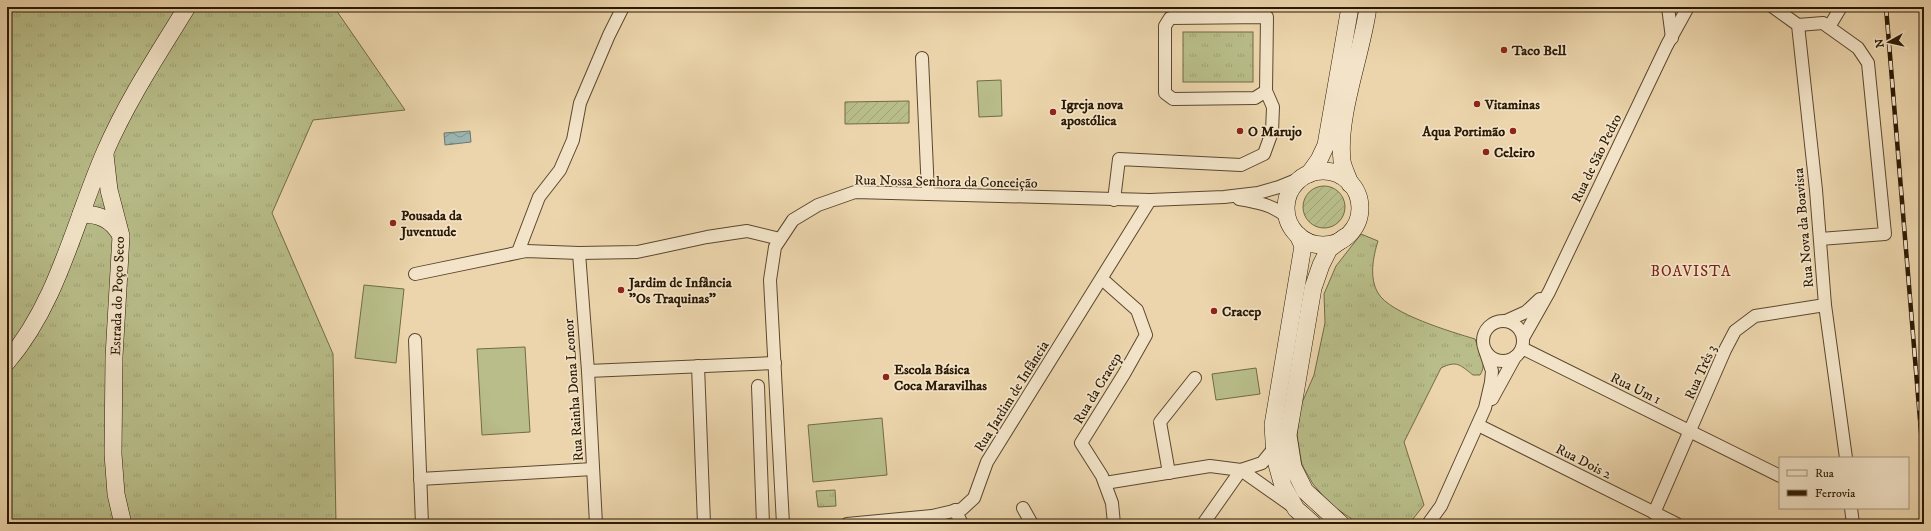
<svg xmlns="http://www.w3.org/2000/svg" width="1931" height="531" font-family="'IM FELL DW Pica',serif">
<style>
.grass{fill:url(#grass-tufts);stroke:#726b46}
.garden{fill:url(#garden-furrows);stroke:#726b46}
.pitch{fill:#b8bd89;stroke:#726b46}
.water{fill:url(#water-waves);stroke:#6f776d}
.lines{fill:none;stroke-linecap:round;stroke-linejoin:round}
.street-casing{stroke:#5b482e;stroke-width:14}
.secondary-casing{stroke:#2b1904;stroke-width:18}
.street{stroke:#f3e4c9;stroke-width:12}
.secondary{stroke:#f3e4c9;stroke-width:17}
.rail-casing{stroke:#2b1904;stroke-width:4.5}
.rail{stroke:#f3e4c9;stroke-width:3;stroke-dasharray:9;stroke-linecap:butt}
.poi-dot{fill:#8f2418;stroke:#f3e4c9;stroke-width:1.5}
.labels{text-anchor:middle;stroke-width:3.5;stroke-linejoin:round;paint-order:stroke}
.poi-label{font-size:14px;font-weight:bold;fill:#2b1904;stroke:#f3e4c9;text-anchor:start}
.street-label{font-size:14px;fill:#2b1904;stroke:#f3e4c9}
.neighbourhood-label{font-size:15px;letter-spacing:1px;fill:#7a1f14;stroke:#f3e4c9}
</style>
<defs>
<pattern id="grass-tufts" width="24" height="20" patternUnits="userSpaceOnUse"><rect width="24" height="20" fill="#b8bd89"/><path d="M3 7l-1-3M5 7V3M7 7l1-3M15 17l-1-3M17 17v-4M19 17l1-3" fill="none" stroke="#9ea275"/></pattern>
<pattern id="garden-furrows" width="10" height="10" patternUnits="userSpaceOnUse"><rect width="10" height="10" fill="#b8bd89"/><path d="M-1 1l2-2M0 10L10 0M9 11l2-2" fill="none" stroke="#9ea275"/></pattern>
<pattern id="water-waves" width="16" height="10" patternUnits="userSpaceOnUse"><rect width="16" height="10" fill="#9cb6b3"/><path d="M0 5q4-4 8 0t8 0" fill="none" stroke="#7f938f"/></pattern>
</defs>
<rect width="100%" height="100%" fill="#ecd5ac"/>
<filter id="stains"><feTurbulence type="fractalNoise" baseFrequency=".005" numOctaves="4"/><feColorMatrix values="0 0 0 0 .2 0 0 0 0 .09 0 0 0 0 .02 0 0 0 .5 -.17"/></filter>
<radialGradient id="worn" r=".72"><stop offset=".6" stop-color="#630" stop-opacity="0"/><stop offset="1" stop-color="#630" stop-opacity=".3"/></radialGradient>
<g class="grass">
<polygon points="7,7 334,7 405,110 313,120 272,213 333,354 336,524 7,524"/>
<rect x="1183" y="32" width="70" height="50"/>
<path d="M1361 234 1378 241C1373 257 1369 278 1378 293 1390 314 1452 332 1475 339 1479 351 1488 363 1480 375H1473C1460 365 1457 360 1441 368L1404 442 1424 505 1409 524H1359L1330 504 1313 484 1302 465 1297 435 1301 405 1314 375 1325 323 1324 294 1336 266Z"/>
<polygon points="835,490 836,506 818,507 816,491"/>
</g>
<g class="garden">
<polygon points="909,101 909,123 845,124 845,102"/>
<circle cx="1324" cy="207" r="21"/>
</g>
<g class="pitch">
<polygon points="1001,80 1002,116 979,117 977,81"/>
<polygon points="364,285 404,289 396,363 355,358"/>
<polygon points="525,347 530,432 482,435 477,349"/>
<polygon points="1256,368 1260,394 1216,400 1212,374"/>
<polygon points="882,418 887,475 813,482 808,425"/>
</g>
<polygon class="water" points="470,131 471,142 445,145 444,133"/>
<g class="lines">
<defs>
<g id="street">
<polyline points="1668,7 1672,38"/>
<polyline points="1773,7 1798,25 1816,190 1825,305 1846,458"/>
<polyline points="1798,25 1823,23 1858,48 1868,63 1885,234 1820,239"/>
<polyline points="1829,27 1841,7"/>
<polyline points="922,58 928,193"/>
<path d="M1239 199C1257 202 1273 205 1287 217"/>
<polyline points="1114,200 1119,159 1241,165 1264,154 1272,132 1273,107 1266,91 1267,17 1170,18 1165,26 1165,93 1173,99 1255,98 1266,91"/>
<polyline points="518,252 539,197 560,170 573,140 580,103 609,35 623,7"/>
<polyline points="579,253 588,371 596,524"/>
<polyline points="415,274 526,251 579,253 637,252 707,237 747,231 780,239"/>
<polyline points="1102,279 1137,310 1146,335 1124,374 1081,443 1102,476 1112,503 1114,524"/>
<circle cx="1503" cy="341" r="20"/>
<polyline points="1506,321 1526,312 1540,299"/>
<polyline points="1523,338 1549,292 1667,45 1688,7"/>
<polyline points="415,340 422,524"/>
<polyline points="1522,348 1780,476"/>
<polyline points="698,366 704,524"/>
<polyline points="588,371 775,363"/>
<polyline points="758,386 763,524"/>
<polyline points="1492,399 1515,357"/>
<polyline points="1478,425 1677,524"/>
<polyline points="1169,473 1160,422 1195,378"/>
<polyline points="420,479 593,469"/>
<polyline points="1105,483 1210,466 1241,470 1262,463 1275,447"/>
<polyline points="1023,508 1032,524"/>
<polyline points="1851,508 1853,524"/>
<polyline points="955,510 962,524"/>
<polyline points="1654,513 1725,350 1735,331 1755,316 1825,305"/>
<polyline points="783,524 770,280 775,247 793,220 818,205 855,192 1150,200 1224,197 1258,193 1279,187 1301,178"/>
<polyline points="847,524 932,516 962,509 974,498 987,462 1150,200"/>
<polyline points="1203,524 1241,470 1292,506"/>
<polyline points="1428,524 1441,506 1485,408 1491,382 1492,371 1485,350"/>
</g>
<g id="secondary">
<polyline points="105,155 109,190 121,236 114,357 113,454 116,494 123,524"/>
<circle cx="1323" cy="208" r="37"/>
<polyline points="1309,174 1319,160 1326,145 1350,7"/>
<path d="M1350 184C1348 177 1343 168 1342 161 1337 114 1362 54 1368 7"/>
<path d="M81 214C99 214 111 219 120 234"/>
<polyline points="1298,235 1303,246 1273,425 1275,457 1283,486 1296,509 1313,524"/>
<path d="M7 362C58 302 74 223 105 152 127 101 158 54 187 7"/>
<polyline points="1341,524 1305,491 1293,467 1288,435 1313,288 1321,265 1329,249 1345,237"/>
</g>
</defs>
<use href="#street" class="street-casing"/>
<use href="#secondary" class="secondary-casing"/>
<use href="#street" class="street"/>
<use href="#secondary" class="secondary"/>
<defs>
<polyline id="rail" points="1886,7 1924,468"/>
</defs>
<use href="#rail" class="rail-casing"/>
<use href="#rail" class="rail"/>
</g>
<g class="poi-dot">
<circle cx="1504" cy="50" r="4"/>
<circle cx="1477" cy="104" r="4"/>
<circle cx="1053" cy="112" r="4"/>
<circle cx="1240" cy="131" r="4"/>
<circle cx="1513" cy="131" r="4"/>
<circle cx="1486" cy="152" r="4"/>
<circle cx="393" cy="223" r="4"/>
<circle cx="621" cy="290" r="4"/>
<circle cx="1214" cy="311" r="4"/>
<circle cx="886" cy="377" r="4"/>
</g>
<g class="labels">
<g class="poi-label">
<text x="1512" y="55">Taco Bell</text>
<text x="1061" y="109">Igreja nova<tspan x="1061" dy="16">apostólica</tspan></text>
<text x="1485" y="109">Vitaminas</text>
<text x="1248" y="136">O Marujo</text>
<text x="1505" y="136" text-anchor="end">Aqua Portimão</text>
<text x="1494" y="157">Celeiro</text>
<text x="401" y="220">Pousada da<tspan x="401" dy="16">Juventude</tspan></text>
<text x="629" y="287">Jardim de Infância<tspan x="629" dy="16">"Os Traquinas"</tspan></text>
<text x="1222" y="316">Cracep</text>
<text x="894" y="374">Escola Básica<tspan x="894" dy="16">Coca Maravilhas</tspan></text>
</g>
<g class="street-label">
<text transform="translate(1596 158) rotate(-64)" y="5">Rua de São Pedro</text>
<text transform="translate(946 181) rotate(1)" y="5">Rua Nossa Senhora da Conceição</text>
<text transform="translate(1803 228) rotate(-95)" y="5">Rua Nova da Boavista</text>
<text transform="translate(117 296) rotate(-88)" y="5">Estrada do Poço Seco</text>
<text transform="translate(1700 372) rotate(-66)" y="5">Rua Três 3</text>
<text transform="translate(1097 388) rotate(-59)" y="5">Rua da Cracep</text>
<text transform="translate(1636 388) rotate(26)" y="5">Rua Um 1</text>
<text transform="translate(573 390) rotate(-94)" y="5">Rua Rainha Dona Leonor</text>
<text transform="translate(1011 396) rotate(-58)" y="5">Rua Jardim de Infância</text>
<text transform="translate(1584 461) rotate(27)" y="5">Rua Dois 2</text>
</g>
<g class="neighbourhood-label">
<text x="1691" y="276">BOAVISTA</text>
</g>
</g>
<rect width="1931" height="531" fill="none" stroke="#ecd5ac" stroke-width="24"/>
<rect x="8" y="8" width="1915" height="515" fill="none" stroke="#2b1904" stroke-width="2"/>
<rect x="12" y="12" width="1907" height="507" fill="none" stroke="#2b1904"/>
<rect x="1779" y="457" width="130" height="52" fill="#f3e4c9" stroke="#a3937a"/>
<rect x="1787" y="470" width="20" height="6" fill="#f3e4c9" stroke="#a3937a"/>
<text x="1815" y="477" font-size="12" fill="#2b1904">Rua</text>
<rect x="1787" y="490" width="20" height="6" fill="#2b1904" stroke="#a3937a"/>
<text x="1815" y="497" font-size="12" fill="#2b1904">Ferrovia</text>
<g transform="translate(1889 42) rotate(262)" stroke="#f3e4c9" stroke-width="3" paint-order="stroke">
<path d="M0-3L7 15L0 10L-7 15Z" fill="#2b1904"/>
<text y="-6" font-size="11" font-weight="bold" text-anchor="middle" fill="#2b1904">N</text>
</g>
<rect width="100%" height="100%" filter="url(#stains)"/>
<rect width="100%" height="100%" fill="url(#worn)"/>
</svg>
